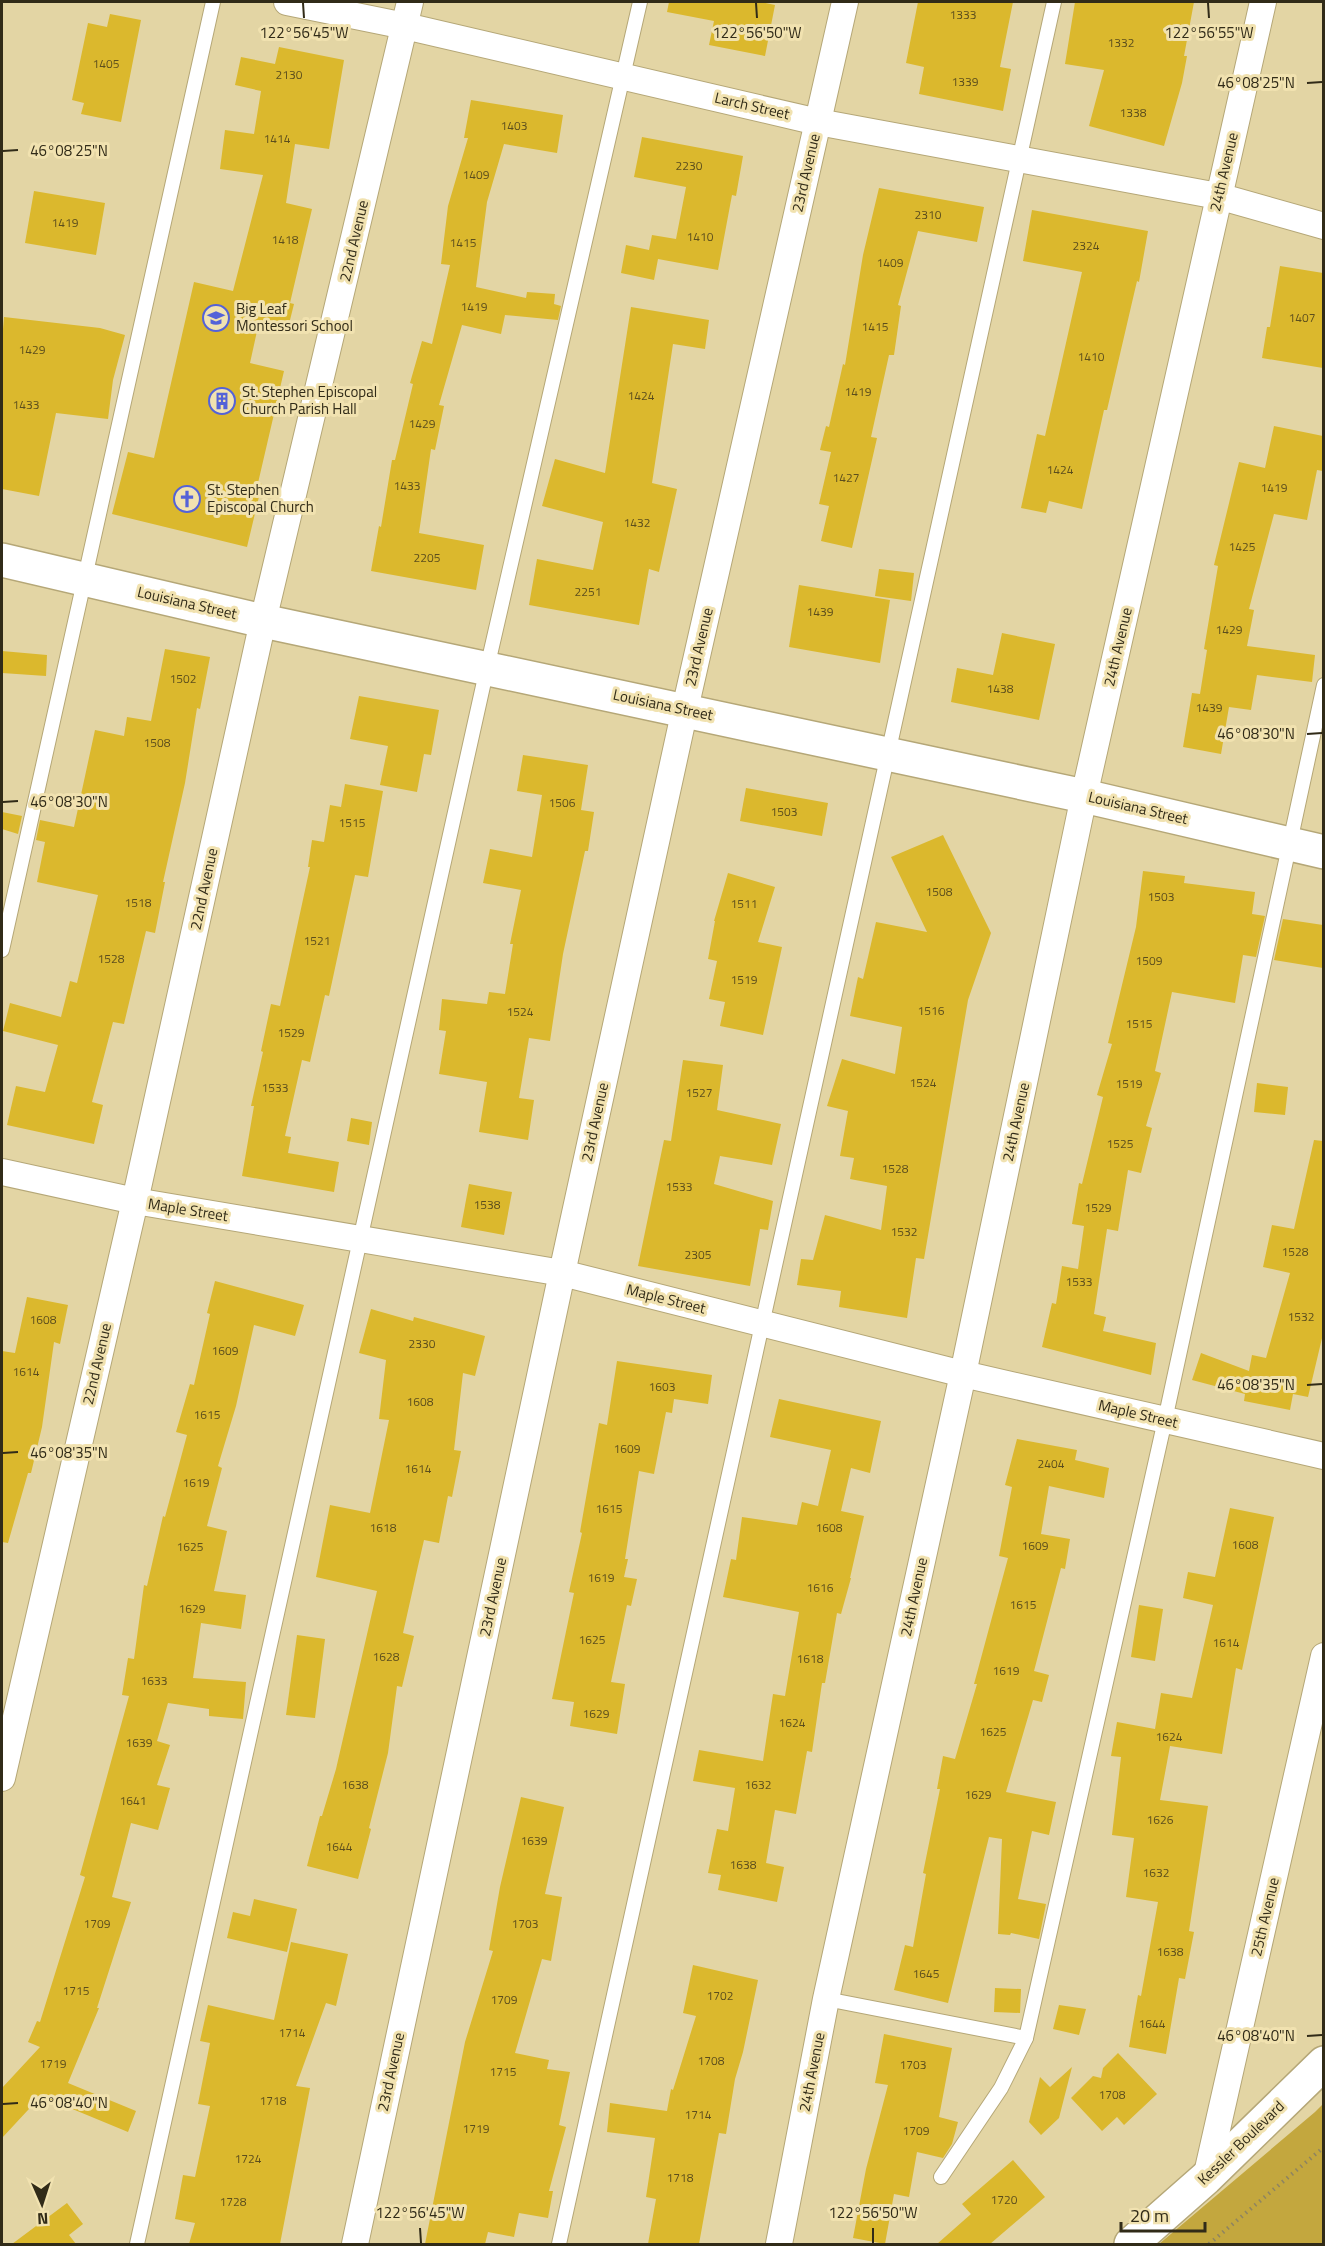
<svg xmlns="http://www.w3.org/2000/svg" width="1325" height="2246" font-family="'Titillium Web',sans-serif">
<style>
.green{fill:#c3a73e}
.building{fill:#dbb82d}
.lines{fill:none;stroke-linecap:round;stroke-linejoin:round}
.lane-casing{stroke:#b5a777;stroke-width:16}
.street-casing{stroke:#b5a777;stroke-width:28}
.secondary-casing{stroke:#b5a777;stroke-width:36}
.path{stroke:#8e8461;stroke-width:4;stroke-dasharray:1.5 4.5;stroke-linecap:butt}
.lane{stroke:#fff;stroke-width:14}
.street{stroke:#fff;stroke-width:26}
.secondary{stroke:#fff;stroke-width:33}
.ticks{fill:none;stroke:#312b18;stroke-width:2}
.labels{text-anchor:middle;stroke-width:6;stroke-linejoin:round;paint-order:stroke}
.number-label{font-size:12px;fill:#5c4e1d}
.street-label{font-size:15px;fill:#312b18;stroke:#f1e2b0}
.poi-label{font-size:15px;fill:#312b18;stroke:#f1e2b0;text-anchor:start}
.ticks-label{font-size:15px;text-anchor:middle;fill:#312b18;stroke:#f1e2b0;stroke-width:6;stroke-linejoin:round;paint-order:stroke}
</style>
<rect width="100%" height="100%" fill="#e3d5a4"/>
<polygon class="green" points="1323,2104 1323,2244 1159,2244 1315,2112"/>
<g class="building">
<polygon points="669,2 761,2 775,5 765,56 709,45 714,21 667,12"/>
<polygon points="918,2 1013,2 1000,67 1011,69 1003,111 919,94 924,67 906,63"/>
<polygon points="1075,2 1194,2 1184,56 1187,56 1182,83 1164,146 1089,126 1104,70 1065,64"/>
<polygon points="110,14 141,20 121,122 81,114 84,103 72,100 88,23 107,27"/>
<polygon points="279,47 344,60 329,149 295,144 286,203 312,209 290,303 294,304 288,328 259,322 250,363 284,371 258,483 262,484 247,547 112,514 128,452 154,458 194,282 233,291 263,175 220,169 225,130 254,134 261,91 235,85 241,57 275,64"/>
<polygon points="471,100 563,115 557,153 504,144 487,202 476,287 526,298 527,292 555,294 554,304 561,306 558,320 505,315 501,334 462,325 439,405 444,406 435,450 431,449 419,533 484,545 476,590 371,571 379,526 381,527 392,460 395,460 413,384 410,383 422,341 432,344 450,265 441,264 448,206 468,138 464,138"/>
<polygon points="642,137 743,156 736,196 732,195 718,270 658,259 654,280 621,273 626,245 649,250 652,235 676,239 686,187 634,177"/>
<polygon points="879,188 984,207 977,242 918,231 898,305 901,306 894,355 889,355 871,437 877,438 852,548 821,541 829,506 819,504 831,452 820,450 826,426 829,427 843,364 845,365 863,255"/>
<polygon points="34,191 105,203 96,255 25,243"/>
<polygon points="1032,210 1148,231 1139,282 1137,281 1107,410 1104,410 1082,509 1049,501 1046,513 1021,508 1037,434 1045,436 1082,272 1023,261"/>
<polygon points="1280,266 1323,273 1323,368 1262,358 1267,327 1270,327"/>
<polygon points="631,307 709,320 705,349 673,344 652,483 677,489 659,572 649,569 639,625 529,605 537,559 593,570 603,522 542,506 555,459 605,473"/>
<polygon points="4,317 100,328 125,335 113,380 108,419 56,413 39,496 2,489 2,341"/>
<polygon points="1274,426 1323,436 1323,471 1317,470 1307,520 1274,514 1249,609 1254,610 1247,646 1315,655 1312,682 1257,675 1251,710 1229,707 1221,754 1183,747 1192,693 1200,694 1207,650 1204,649 1218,566 1214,565 1239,462 1265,468"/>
<polygon points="879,569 914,573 911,601 875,596"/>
<polygon points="799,585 890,600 880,663 789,647"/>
<polygon points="1002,633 1055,644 1039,720 951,702 957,668 993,675"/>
<polygon points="165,649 210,657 200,709 197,708 185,783 163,882 165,882 155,933 146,931 124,1024 113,1022 92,1102 103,1105 94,1144 7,1125 16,1086 45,1092 58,1045 3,1031 10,1003 61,1017 70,981 77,983 98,895 37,882 45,842 36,840 40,820 74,827 95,730 124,736 127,717 151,721"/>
<polygon points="2,651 47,655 46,676 2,673"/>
<polygon points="359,696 439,710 431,755 424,754 417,792 380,785 388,746 350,739"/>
<polygon points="523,755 588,765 581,810 594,812 588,851 585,851 563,954 550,1041 529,1038 519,1098 534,1100 528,1140 479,1132 487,1082 439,1074 446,1031 439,1030 442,999 487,1004 489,992 505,994 513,944 510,944 521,890 483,883 490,849 532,857 542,795 517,791"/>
<polygon points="345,784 383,791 368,877 355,875 329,996 325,995 310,1062 302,1060 285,1136 291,1137 288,1153 339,1162 334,1192 242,1176 254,1106 251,1106 263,1052 261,1051 271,1004 280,1006 310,867 308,867 312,840 324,842 330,805 341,807"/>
<polygon points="746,788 828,803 822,836 740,821"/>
<polygon points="2,812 22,816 18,834 2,829"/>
<polygon points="943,835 991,933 968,1000 924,1259 916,1258 907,1318 839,1307 841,1291 797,1285 801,1259 813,1260 825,1215 881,1230 887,1186 850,1179 854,1158 840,1156 848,1111 827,1106 842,1059 895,1074 902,1027 850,1016 858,977 863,979 876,922 927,932 891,857"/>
<polygon points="1143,871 1185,876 1184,883 1255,892 1252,914 1265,916 1256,957 1243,955 1235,1003 1172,992 1155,1071 1161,1073 1146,1126 1152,1128 1141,1173 1128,1170 1118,1231 1107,1229 1094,1314 1106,1317 1103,1331 1156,1343 1151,1375 1042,1347 1052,1303 1056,1304 1062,1266 1078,1269 1084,1226 1072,1224 1079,1183 1082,1184 1103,1097 1097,1095 1112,1044 1108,1043 1136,927"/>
<polygon points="728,873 775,887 758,942 782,947 763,1035 720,1026 725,1002 709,999 717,961 708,959 715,921 714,921"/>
<polygon points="1283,919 1323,925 1323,968 1274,960"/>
<polygon points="683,1060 723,1065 717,1110 781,1124 772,1165 720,1156 714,1184 773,1201 768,1230 760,1229 750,1286 638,1266 664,1140 671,1141"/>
<polygon points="1257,1083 1288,1087 1285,1115 1254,1112"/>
<polygon points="351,1118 372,1122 369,1145 347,1141"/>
<polygon points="1314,1140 1323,1141 1323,1334 1308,1397 1293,1394 1290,1410 1244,1401 1245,1394 1192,1380 1201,1353 1249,1371 1252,1355 1266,1358 1290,1273 1263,1267 1272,1225 1294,1229"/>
<polygon points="469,1184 512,1192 504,1235 461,1227"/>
<polygon points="215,1281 304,1305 295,1336 254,1325 236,1406 218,1466 222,1468 207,1526 227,1531 214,1591 246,1595 241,1629 201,1623 193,1678 246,1682 243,1719 209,1716 209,1709 168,1703 157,1741 170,1745 157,1785 170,1788 158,1830 131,1823 112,1897 131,1902 97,2008 99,2008 68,2083 136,2111 128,2132 41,2096 2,2138 2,2088 40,2047 28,2042 37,2021 40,2022 85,1877 80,1875 129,1696 122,1695 128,1658 134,1659 144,1585 147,1586 163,1516 165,1517 187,1435 176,1432 190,1384 194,1385 210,1314 207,1313"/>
<polygon points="27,1297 68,1305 60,1344 54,1342 42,1427 31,1473 28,1473 8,1543 2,1542 2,1351 15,1353"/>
<polygon points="371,1309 413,1321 414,1317 485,1336 475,1376 463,1373 454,1450 461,1451 452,1497 448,1496 439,1543 424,1540 418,1566 403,1633 414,1636 402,1687 397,1686 388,1753 369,1828 371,1829 358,1879 307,1866 320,1816 322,1816 336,1769 377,1591 316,1577 330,1505 370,1513 389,1420 379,1419 386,1360 359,1353"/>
<polygon points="617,1361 712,1375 708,1404 674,1399 672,1413 666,1412 654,1474 639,1471 625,1559 628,1559 624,1577 637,1579 631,1606 627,1605 611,1682 625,1684 617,1734 570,1726 574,1702 552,1699 574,1593 569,1592 582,1533 580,1532 599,1423 607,1425"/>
<polygon points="779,1399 881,1421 870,1473 851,1468 841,1511 864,1516 850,1578 851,1578 841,1614 837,1613 825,1683 822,1683 812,1752 807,1751 796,1814 775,1810 766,1863 784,1867 777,1902 718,1890 721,1875 708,1873 717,1829 728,1831 735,1788 693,1781 699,1750 763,1761 773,1694 785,1696 799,1612 723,1597 731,1559 736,1560 742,1517 797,1525 802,1502 818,1506 831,1450 770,1437"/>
<polygon points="1017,1439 1077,1450 1075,1460 1109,1468 1104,1498 1049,1486 1041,1534 1070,1539 1065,1569 1061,1568 1034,1671 1049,1675 1042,1702 1033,1700 1006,1792 1056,1802 1049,1835 1032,1831 1018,1899 1046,1904 1039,1939 1011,1933 1010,1935 998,1934 1002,1839 989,1837 948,2003 894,1990 905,1945 913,1947 926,1874 923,1873 940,1789 937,1789 943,1756 955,1759 977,1684 974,1684 1008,1558 999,1556 1012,1487 1005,1485"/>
<polygon points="1230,1508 1274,1517 1242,1670 1236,1668 1222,1754 1170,1746 1160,1800 1208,1806 1189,1931 1194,1932 1185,1979 1179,1978 1166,2054 1129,2047 1138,1995 1141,1996 1158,1902 1126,1897 1134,1838 1112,1835 1121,1757 1111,1756 1117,1722 1155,1729 1161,1693 1192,1698 1213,1605 1183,1598 1188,1572 1215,1577"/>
<polygon points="1139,1605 1163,1609 1155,1661 1131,1657"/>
<polygon points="297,1635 325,1639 315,1718 286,1715"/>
<polygon points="521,1797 564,1807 545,1894 562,1897 551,1961 542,1959 515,2053 549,2060 547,2069 570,2072 559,2125 566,2127 549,2191 553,2191 548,2218 519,2213 514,2237 488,2232 485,2244 425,2244 465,2042 493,1951 489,1950 500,1887"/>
<polygon points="254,1899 297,1909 287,1952 227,1938 233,1912 250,1916"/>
<polygon points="291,1942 348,1954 336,2006 326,2003 296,2086 310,2088 280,2244 189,2244 195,2223 175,2219 183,2175 195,2177 210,2106 198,2104 210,2043 200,2041 208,2005 274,2020"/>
<polygon points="693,1965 758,1980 743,2052 735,2079 726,2134 719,2133 699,2244 648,2244 656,2199 646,2197 655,2138 607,2132 610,2103 667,2111 671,2089 673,2090 696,2016 683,2013"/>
<polygon points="995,1988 1021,1989 1020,2013 994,2012"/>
<polygon points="1059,2005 1086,2009 1079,2035 1053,2029"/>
<polygon points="884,2034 952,2048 939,2117 958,2122 952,2144 943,2158 917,2152 909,2197 894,2194 885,2244 853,2238 866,2169 888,2085 875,2083"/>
<polygon points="1118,2053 1157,2094 1124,2125 1117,2117 1102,2131 1071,2098 1093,2076 1101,2078 1103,2068"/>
<polygon points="1072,2067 1059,2118 1041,2135 1029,2122 1040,2077 1050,2087"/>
<polygon points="1013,2160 1045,2197 990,2244 937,2244 971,2214 962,2204"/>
<polygon points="67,2203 83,2224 69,2235 76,2244 12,2244"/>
</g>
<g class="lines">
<defs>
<g id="lane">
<polyline points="2,950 213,2"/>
<polyline points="826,1999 1026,2038 1165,1420 1324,685"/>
<polyline points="941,2177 1001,2088 1026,2038"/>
<polyline points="137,2244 487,668 640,2"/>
<polyline points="559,2244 1054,2"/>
</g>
<g id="street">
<polyline points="287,2 405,26 818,122 1218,196 1324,226"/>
<polyline points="2,1172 135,1201 562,1273 963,1374 1324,1456"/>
<polyline points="2,1778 135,1201 263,621 410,2"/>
<polyline points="1206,2178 1324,1656"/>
<polyline points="355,2244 562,1273 685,709 845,2"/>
<polyline points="779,2244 826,1999 963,1374 1084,796 1263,2"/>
</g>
<g id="secondary">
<polyline points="2,560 263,621 1084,796 1324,852"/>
<polyline points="1131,2244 1206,2178 1324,2063"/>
</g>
</defs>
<use href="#lane" class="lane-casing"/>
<use href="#street" class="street-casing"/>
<use href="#secondary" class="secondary-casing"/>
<polyline class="path" points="1209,2244 1324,2147"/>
<use href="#lane" class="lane"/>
<use href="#street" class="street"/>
<use href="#secondary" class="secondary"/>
</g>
<path class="ticks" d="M303 3 304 18M756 3 757 18M1208 3 1209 18M1307 83 1322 82M3 151 18 150M1307 734 1322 733M3 802 18 801M1307 1385 1322 1384M3 1453 18 1452M1307 2036 1322 2035M3 2104 18 2103M420 2228 421 2243M873 2228V2243"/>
<defs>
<symbol id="school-ring" viewBox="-11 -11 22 22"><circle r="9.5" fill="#f1e2b0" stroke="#5462d8" stroke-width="1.5"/><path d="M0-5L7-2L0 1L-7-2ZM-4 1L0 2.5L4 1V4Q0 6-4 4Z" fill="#5462d8"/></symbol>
<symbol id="building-ring" viewBox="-11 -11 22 22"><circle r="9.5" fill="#f1e2b0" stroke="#5462d8" stroke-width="1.5"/><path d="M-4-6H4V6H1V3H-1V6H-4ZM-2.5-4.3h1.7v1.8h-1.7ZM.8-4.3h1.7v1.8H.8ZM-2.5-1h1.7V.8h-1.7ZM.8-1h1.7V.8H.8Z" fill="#5462d8"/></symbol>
<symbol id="church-ring" viewBox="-11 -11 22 22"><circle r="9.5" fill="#f1e2b0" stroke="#5462d8" stroke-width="1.5"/><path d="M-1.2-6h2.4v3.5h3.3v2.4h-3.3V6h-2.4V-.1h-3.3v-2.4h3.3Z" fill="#5462d8"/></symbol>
</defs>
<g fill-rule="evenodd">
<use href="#school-ring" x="201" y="303" width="30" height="30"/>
<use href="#building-ring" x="207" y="386" width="30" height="30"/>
<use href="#church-ring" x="172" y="484" width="30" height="30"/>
</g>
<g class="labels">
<g class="number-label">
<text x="963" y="19">1333</text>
<text x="1121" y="47">1332</text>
<text x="106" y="68">1405</text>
<text x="289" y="79">2130</text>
<text x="965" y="86">1339</text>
<text x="1133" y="117">1338</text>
<text x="514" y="130">1403</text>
<text x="277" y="143">1414</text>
<text x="689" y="170">2230</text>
<text x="476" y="179">1409</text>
<text x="928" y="219">2310</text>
<text x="65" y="227">1419</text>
<text x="700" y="241">1410</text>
<text x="285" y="244">1418</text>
<text x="463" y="247">1415</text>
<text x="1086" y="250">2324</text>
<text x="890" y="267">1409</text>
<text x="474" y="311">1419</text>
<text x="1302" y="322">1407</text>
<text x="875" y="331">1415</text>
<text x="32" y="354">1429</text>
<text x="1091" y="361">1410</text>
<text x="858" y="396">1419</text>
<text x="641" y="400">1424</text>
<text x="26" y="409">1433</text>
<text x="422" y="428">1429</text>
<text x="1060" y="474">1424</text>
<text x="846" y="482">1427</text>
<text x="407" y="490">1433</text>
<text x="1274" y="492">1419</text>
<text x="637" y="527">1432</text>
<text x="1242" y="551">1425</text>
<text x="427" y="562">2205</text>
<text x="588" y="596">2251</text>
<text x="820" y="616">1439</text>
<text x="1229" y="634">1429</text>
<text x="183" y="683">1502</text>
<text x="1000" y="693">1438</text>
<text x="1209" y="712">1439</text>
<text x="157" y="747">1508</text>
<text x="562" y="807">1506</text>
<text x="784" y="816">1503</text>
<text x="352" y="827">1515</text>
<text x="939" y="896">1508</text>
<text x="1161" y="901">1503</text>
<text x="138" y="907">1518</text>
<text x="744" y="908">1511</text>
<text x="317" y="945">1521</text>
<text x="111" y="963">1528</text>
<text x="1149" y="965">1509</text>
<text x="744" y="984">1519</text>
<text x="931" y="1015">1516</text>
<text x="520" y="1016">1524</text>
<text x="1139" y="1028">1515</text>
<text x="291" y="1037">1529</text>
<text x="923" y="1087">1524</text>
<text x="1129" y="1088">1519</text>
<text x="275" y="1092">1533</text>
<text x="699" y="1097">1527</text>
<text x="1120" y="1148">1525</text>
<text x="895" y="1173">1528</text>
<text x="679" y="1191">1533</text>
<text x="487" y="1209">1538</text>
<text x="1098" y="1212">1529</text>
<text x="904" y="1236">1532</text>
<text x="1295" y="1256">1528</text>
<text x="698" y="1259">2305</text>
<text x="1079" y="1286">1533</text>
<text x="1301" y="1321">1532</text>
<text x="43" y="1324">1608</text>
<text x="422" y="1348">2330</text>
<text x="225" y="1355">1609</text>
<text x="26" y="1376">1614</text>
<text x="662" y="1391">1603</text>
<text x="420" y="1406">1608</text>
<text x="207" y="1419">1615</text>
<text x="627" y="1453">1609</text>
<text x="1051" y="1468">2404</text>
<text x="418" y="1473">1614</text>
<text x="196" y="1487">1619</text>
<text x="609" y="1513">1615</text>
<text x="383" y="1532">1618</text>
<text x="829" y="1532">1608</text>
<text x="1245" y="1549">1608</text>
<text x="1035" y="1550">1609</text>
<text x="190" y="1551">1625</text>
<text x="601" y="1582">1619</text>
<text x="820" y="1592">1616</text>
<text x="1023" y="1609">1615</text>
<text x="192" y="1613">1629</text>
<text x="592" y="1644">1625</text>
<text x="1226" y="1647">1614</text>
<text x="386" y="1661">1628</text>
<text x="810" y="1663">1618</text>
<text x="1006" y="1675">1619</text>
<text x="154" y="1685">1633</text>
<text x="596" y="1718">1629</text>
<text x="792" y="1727">1624</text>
<text x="993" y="1736">1625</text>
<text x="1169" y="1741">1624</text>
<text x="139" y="1747">1639</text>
<text x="355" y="1789">1638</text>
<text x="758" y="1789">1632</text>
<text x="978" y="1799">1629</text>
<text x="133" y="1805">1641</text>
<text x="1160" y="1824">1626</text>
<text x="534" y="1845">1639</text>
<text x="339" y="1851">1644</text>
<text x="743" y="1869">1638</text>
<text x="1156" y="1877">1632</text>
<text x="97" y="1928">1709</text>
<text x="525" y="1928">1703</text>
<text x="1170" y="1956">1638</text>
<text x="926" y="1978">1645</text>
<text x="76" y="1995">1715</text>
<text x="720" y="2000">1702</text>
<text x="504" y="2004">1709</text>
<text x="1152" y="2028">1644</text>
<text x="292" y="2037">1714</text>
<text x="711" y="2065">1708</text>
<text x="53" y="2068">1719</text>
<text x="913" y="2069">1703</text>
<text x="503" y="2076">1715</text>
<text x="1112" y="2099">1708</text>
<text x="273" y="2105">1718</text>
<text x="698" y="2119">1714</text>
<text x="476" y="2133">1719</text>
<text x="916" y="2135">1709</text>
<text x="248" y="2163">1724</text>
<text x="680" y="2182">1718</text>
<text x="1004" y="2204">1720</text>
<text x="233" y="2206">1728</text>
</g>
<g class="street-label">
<text transform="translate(752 106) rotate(13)" y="5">Larch Street</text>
<text transform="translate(1224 172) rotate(-77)" y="5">24th Avenue</text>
<text transform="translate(806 173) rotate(-77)" y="5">23rd Avenue</text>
<text transform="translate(354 241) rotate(-77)" y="5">22nd Avenue</text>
<text transform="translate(187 603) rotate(13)" y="5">Louisiana Street</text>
<text transform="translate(699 647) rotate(-77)" y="5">23rd Avenue</text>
<text transform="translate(1118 647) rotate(-77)" y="5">24th Avenue</text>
<text transform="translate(663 705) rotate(12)" y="5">Louisiana Street</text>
<text transform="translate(1138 808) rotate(13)" y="5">Louisiana Street</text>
<text transform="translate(204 889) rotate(-78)" y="5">22nd Avenue</text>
<text transform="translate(595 1122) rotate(-78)" y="5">23rd Avenue</text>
<text transform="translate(1016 1122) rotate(-78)" y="5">24th Avenue</text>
<text transform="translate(188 1210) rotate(9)" y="5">Maple Street</text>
<text transform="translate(666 1299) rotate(14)" y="5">Maple Street</text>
<text transform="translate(97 1364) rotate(-77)" y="5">22nd Avenue</text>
<text transform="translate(1138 1414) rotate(13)" y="5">Maple Street</text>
<text transform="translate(493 1597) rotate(-78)" y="5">23rd Avenue</text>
<text transform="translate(914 1597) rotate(-78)" y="5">24th Avenue</text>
<text transform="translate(1265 1917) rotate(-77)" y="5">25th Avenue</text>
<text transform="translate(391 2072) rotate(-78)" y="5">23rd Avenue</text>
<text transform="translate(812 2072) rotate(-79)" y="5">24th Avenue</text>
<text transform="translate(1241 2143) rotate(-44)" y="5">Kessler Boulevard</text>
</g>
<g class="poi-label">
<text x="236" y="314">Big Leaf<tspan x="236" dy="17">Montessori School</tspan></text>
<text x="242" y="397">St. Stephen Episcopal<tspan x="242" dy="17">Church Parish Hall</tspan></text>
<text x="207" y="495">St. Stephen<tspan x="207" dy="17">Episcopal Church</tspan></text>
</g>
</g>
<g class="ticks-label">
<text x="304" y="38">122°56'45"W</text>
<text x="757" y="38">122°56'50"W</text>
<text x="1209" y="38">122°56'55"W</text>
<text x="1256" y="88">46°08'25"N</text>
<text x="69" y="156">46°08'25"N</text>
<text x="1256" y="739">46°08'30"N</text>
<text x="69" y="807">46°08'30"N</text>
<text x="1256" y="1390">46°08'35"N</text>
<text x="69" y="1458">46°08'35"N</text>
<text x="1256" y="2041">46°08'40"N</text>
<text x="69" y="2108">46°08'40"N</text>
<text x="420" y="2218">122°56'45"W</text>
<text x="873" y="2218">122°56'50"W</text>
</g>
<rect width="1325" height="2246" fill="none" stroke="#312b18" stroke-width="6"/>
<g transform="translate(42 2204) rotate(177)" stroke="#f1e2b0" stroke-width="4.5" paint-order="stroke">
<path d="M0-4.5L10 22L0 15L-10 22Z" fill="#312b18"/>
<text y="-9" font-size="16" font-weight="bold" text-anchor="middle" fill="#312b18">N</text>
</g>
<path d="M1121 2222v9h84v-9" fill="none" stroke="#312b18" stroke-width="3"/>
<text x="1130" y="2222" font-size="18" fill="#312b18" stroke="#f1e2b0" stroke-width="4.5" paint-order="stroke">20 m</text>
</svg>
